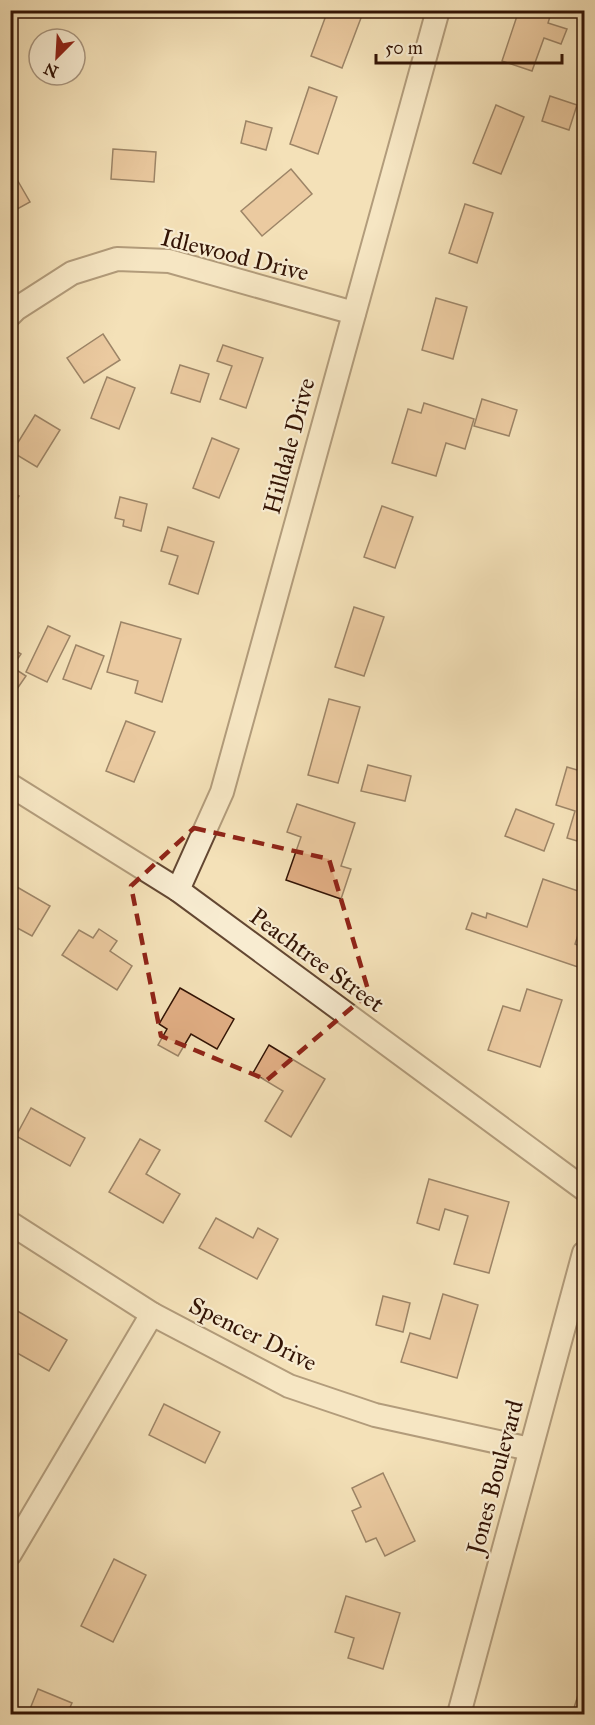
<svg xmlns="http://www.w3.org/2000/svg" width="595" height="1725" font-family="'IM FELL Great Primer',serif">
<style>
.building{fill:#e0ad83;stroke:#331405;stroke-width:1.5}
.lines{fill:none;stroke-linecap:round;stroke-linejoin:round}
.street-casing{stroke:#634732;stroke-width:26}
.street{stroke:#f8ecd1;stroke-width:22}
.marked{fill:none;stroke:#8f2418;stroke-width:4.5;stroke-dasharray:12 8;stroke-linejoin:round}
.labels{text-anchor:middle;stroke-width:4.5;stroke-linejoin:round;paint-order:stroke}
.street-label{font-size:24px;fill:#331405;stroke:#f8ecd1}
</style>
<rect width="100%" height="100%" fill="#f4e1b8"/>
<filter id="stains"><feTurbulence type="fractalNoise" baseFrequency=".00333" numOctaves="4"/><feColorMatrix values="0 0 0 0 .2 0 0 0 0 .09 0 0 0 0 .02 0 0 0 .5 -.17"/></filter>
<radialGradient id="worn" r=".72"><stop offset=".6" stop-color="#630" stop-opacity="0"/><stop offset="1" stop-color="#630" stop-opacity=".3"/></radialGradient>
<g class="building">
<polygon points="328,10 364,10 342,68 311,56"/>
<polygon points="519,10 552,10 548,23 567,29 561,44 544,38 532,71 502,61"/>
<polygon points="309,87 337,97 318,154 290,144"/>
<polygon points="550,96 577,105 569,130 542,121"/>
<polygon points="496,105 524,117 501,174 473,163"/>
<polygon points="246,121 272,128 266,150 241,143"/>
<polygon points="113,149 156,152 154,182 111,179"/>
<polygon points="291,169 312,194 262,236 241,211"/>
<polygon points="15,176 30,202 10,213 10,179"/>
<polygon points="465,204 493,213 477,263 449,253"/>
<polygon points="436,298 467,307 453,359 422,350"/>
<polygon points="103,334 120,360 84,383 67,358"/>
<polygon points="223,345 263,358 246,408 220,399 232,366 217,361"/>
<polygon points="180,365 209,374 200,402 171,393"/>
<polygon points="107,377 135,388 119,429 91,418"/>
<polygon points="482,399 517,410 509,436 474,426"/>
<polygon points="424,403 474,419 465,449 446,443 436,476 392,463 408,409 421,413"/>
<polygon points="35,415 60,430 37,467 12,452"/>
<polygon points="212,438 239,449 219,498 193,488"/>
<polygon points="10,491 19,496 10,511"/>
<polygon points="120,497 147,504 141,531 123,526 124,520 115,518"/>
<polygon points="382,506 413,517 395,568 364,557"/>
<polygon points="168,527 214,542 198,594 169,584 178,556 161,551"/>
<polygon points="354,607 384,617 364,676 335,667"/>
<polygon points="121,622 181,639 162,702 135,693 138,681 107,672"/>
<polygon points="48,626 70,636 47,682 26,672"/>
<polygon points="76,645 104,656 91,689 63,679"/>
<polygon points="10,647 21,654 12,667 26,676 10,699"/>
<polygon points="329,699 360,707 338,783 308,775"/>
<polygon points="126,721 155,732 134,782 106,771"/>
<polygon points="368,765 411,776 405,801 361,791"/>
<polygon points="567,767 584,772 584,843 567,838 575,811 556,805"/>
<polygon points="297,804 355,823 341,866 351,869 341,899 286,880 301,837 287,832"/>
<polygon points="516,809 554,824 544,851 505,836"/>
<polygon points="543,879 584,893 584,917 575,944 584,948 578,967 466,929 472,913 486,918 487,913 527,927"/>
<polygon points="10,883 50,906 32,936 10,924"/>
<polygon points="99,929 117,941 110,951 132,966 117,990 62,955 79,930 93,938"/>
<polygon points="180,988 234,1019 217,1049 191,1034 178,1056 158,1045 167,1029 159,1024"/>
<polygon points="527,989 562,1000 540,1067 488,1050 503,1006 520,1011"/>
<polygon points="269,1045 325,1079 291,1137 265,1121 283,1091 253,1073"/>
<polygon points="31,1108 85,1138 70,1166 16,1136"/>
<polygon points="140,1139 160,1150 146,1174 180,1194 163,1223 109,1192"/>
<polygon points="429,1179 509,1202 489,1273 454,1264 468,1216 445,1209 439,1230 417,1223"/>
<polygon points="216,1218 253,1238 258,1228 278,1239 257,1279 199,1248"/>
<polygon points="443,1294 478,1305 457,1378 401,1362 410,1333 430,1339"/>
<polygon points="383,1296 410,1303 403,1332 376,1325"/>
<polygon points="14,1309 67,1340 49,1371 10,1349 10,1315"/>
<polygon points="164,1404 220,1432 205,1463 149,1435"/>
<polygon points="383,1473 415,1541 385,1556 376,1538 366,1542 352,1511 361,1507 352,1488"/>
<polygon points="114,1559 146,1575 113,1642 81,1626"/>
<polygon points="346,1596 400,1613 383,1669 348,1658 354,1638 335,1632"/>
<polygon points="38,1689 72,1703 67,1714 28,1714"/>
<polygon points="579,1692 584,1693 584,1714 572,1714"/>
</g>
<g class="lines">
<defs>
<g id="street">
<polyline points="10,315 16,309 72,273 117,259 169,261 354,313"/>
<polyline points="10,785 178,890 584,1189"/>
<polyline points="178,890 222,792 438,10"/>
<polyline points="10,1223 152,1314 289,1386 375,1415 530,1449"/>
<polyline points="10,1554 152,1314"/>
<polyline points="459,1714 584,1253"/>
</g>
</defs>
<use href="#street" class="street-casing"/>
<use href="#street" class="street"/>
</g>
<path d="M0 0H595V1725H0ZM194 828 329 859 369 993 267 1080 161 1036 131 886Z" fill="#f4e1b8" fill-opacity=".55" fill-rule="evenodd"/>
<path class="marked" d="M194 828 329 859 369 993 267 1080 161 1036 131 886Z"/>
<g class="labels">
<g class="street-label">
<text transform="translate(235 255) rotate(14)" y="8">Idlewood Drive</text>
<text transform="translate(289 446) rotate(-75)" y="8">Hilldale Drive</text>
<text transform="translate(317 960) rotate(36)" y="8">Peachtree Street</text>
<text transform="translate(253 1334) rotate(26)" y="8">Spencer Drive</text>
<text transform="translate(495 1477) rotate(-75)" y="8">Jones Boulevard</text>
</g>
</g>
<rect width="595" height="1725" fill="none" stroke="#f4e1b8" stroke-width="36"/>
<rect x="12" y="12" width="571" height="1701" fill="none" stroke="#331405" stroke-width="3"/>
<rect x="18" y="18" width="559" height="1689" fill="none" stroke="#331405" stroke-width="1.5"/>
<g transform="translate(57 57) rotate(204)"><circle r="28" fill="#f8ecd1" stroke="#a9967f" stroke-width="1.5"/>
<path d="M0-4.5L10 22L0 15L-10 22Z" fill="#8f2418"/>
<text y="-9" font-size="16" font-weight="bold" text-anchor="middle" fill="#331405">N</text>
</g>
<path d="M376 54v9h186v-9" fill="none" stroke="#331405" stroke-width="3"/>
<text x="385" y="54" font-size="18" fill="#331405" stroke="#f8ecd1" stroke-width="4.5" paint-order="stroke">50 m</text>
<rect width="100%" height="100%" filter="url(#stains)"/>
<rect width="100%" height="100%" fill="url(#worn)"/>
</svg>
